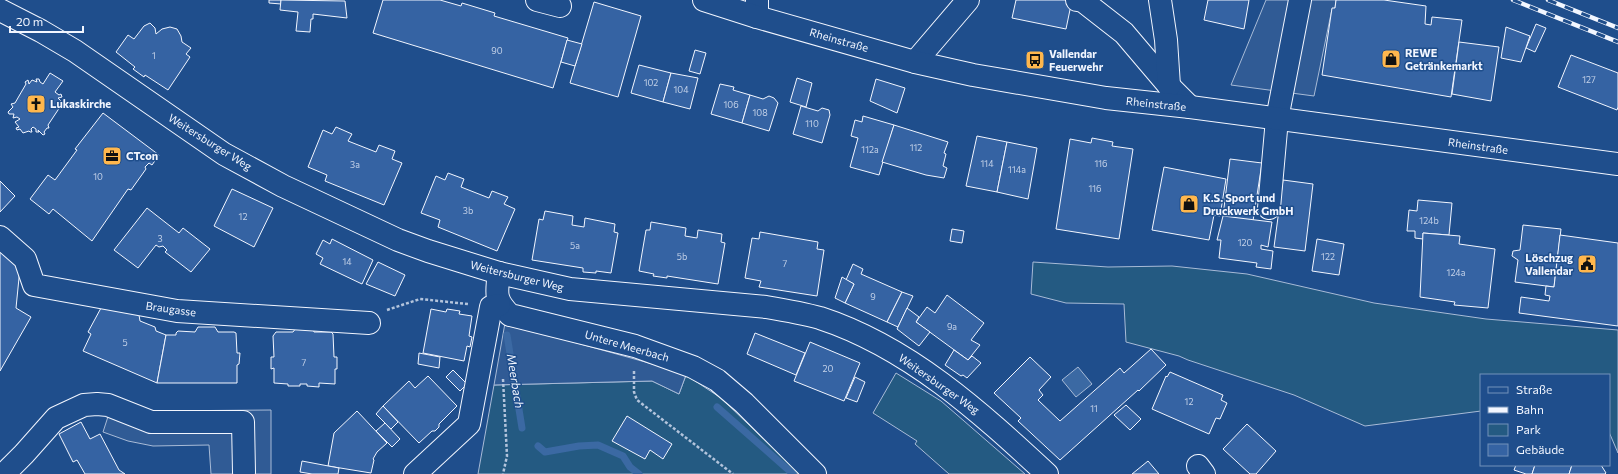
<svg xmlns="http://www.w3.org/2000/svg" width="1618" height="474" font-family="Commissioner,sans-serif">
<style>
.green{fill:#245a82;stroke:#a8bbd7}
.parking{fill:#305b95;stroke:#a8bbd7}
.water{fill:#3b69a3;stroke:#a8bbd7}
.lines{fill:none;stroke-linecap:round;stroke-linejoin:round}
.stream{stroke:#3b69a3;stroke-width:7}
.building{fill:#3563a3;stroke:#f2f6ff}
.minor-casing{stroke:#f2f6ff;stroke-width:24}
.major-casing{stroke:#f2f6ff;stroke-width:24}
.path{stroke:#b3c4dc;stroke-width:2.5;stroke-dasharray:3 2;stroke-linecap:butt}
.minor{stroke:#1f4e8c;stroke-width:22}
.major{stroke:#1f4e8c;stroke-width:22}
.rail-casing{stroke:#f2f6ff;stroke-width:4.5}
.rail{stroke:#1f4e8c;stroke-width:3;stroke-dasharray:9;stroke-linecap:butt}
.labels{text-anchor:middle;stroke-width:3;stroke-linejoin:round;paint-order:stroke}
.number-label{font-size:9px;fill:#c3d1e8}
.street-label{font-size:11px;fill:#f2f6ff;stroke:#1f4e8c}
.poi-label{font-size:11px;font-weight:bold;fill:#f2f6ff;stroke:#1f4e8c;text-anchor:start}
.water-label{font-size:12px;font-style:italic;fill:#f2f6ff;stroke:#1f4e8c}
</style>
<rect width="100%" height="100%" fill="#1f4e8c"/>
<g class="green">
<polygon points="1033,262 1108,267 1172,266 1247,274 1374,303 1486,319 1618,330 1618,453 1609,432 1609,375 1481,375 1481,411 1365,426 1294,395 1188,360 1179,356 1126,342 1124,304 1066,303 1031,294"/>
<polygon points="896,373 941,401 1025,474 949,474 915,444 917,441 873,413"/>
<polygon points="686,375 721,398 800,474 478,474 494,385 652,381 679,394"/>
</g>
<g class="parking">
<polygon points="1266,0 1336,0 1335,8 1332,9 1314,96 1231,85"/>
<polygon points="505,323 674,370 686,375 679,394 652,381 494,385"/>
<polygon points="114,398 148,411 271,410 271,474 211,474 209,445 153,446 128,441 103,432"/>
</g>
<polygon class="water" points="1078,367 1092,384 1076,397 1062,380"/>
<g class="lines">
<g class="stream">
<polyline points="507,335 522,428"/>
<polyline points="717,407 793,474"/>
<polyline points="538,446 545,452 579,446 598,445 623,456 630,467 639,474"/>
</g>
</g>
<g class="building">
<polygon points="269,0 281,0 281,4 269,3"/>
<polygon points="281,0 345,1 347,18 313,14 313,19 311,19 310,32 296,31 298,12 280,10"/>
<polygon points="383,0 440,0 461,6 462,3 495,13 494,16 568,38 553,88 373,33"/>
<polygon points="1016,0 1072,0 1066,29 1012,18"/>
<polygon points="1208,0 1249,0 1244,29 1204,20"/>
<polygon points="1336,0 1384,0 1426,6 1425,24 1431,25 1432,17 1462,20 1451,97 1322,75 1332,8 1335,8"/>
<polygon points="594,2 641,16 618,97 570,83"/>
<polygon points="150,23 155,28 156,34 162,29 170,27 177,29 181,36 182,42 191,48 186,54 190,57 168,90 145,75 144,77 133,69 135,67 116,52 128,35 134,39 144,26"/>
<polygon points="1536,24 1546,28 1535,52 1526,48"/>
<polygon points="1506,27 1530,36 1521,62 1501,58"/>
<polygon points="567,40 582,44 575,66 561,62"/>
<polygon points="1459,42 1499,47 1491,101 1452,94"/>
<polygon points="695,50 706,53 700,74 689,71"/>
<polygon points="1571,55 1618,73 1618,107 1617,110 1558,87"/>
<polygon points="639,65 671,73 663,102 631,93"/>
<polygon points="50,73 63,81 55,92 59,95 61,94 62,97 58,98 61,101 59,105 63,104 63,106 60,107 48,125 49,128 47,128 44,132 45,134 43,135 38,130 39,132 36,132 36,129 33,127 31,129 32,132 30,132 29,131 23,133 20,129 17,130 16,128 19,127 15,122 20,119 17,117 13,118 14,114 9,114 8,112 13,107 11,104 15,103 26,84 25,82 28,80 29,84 32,80 37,82 36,79 39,79 40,82 43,84"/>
<polygon points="671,73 698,78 690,109 663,102"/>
<polygon points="797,78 812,83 806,107 790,102"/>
<polygon points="876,79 905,88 897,113 870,101"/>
<polygon points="720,84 734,87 733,90 750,95 742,123 711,114"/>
<polygon points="750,95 763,99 769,96 774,98 778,103 769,131 742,123"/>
<polygon points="801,106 818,111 822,108 829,110 830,115 822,143 793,134"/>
<polygon points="103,113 159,155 152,165 149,163 145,167 146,169 131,190 128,189 92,241 53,209 49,214 30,199 48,175 55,180 77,150 75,149"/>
<polygon points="863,116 894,125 879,175 850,167 858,138 851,136 855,120 862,122"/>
<polygon points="894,125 948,142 944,153 946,154 943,166 947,168 944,178 926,175 882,162"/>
<polygon points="336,127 352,134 348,141 376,152 379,145 395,151 392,159 402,163 384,205 325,181 327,175 308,167 323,130 332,134"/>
<polygon points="977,136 1007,142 997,192 966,186"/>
<polygon points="1092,138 1113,142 1112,146 1133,149 1119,239 1056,229 1070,139 1091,143"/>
<polygon points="1007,142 1037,148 1028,199 997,192"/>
<polygon points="1230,159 1262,163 1253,221 1223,216"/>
<polygon points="1164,167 1226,179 1220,216 1214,215 1209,240 1152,230"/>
<polygon points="448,173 464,179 461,187 489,198 492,191 508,197 504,204 515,209 497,251 438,227 440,220 421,213 436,176 445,180"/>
<polygon points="1283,180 1313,184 1305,251 1274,247"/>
<polygon points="0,181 15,196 0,212"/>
<polygon points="232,189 273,208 254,247 214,226"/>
<polygon points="1418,200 1452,203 1449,235 1423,233 1423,239 1415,238 1415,231 1407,231 1409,210 1417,211"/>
<polygon points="147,208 179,233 183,228 210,249 191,272 165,252 167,250 163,246 159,247 156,245 138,268 114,250"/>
<polygon points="545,211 573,216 572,225 584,227 585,218 615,224 614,232 618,233 611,273 596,271 596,273 583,272 583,268 532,260 539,219 543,220"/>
<polygon points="1223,216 1272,222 1268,247 1261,245 1261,249 1273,251 1271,269 1256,267 1257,263 1219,258 1221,240 1217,240"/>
<polygon points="651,222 686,228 685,236 697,238 698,230 722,234 721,242 725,243 718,284 667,276 667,278 653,276 654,274 639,271 646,230 650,230"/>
<polygon points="1523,225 1561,229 1554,287 1515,282 1518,260 1512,256 1513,251 1520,250"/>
<polygon points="952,229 964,231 962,243 950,241"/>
<polygon points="760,232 818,242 817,249 824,250 817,296 759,287 761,281 745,278 752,238 759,239"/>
<polygon points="1423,233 1460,236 1459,244 1495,249 1488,308 1454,305 1455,302 1420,297"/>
<polygon points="1560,235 1618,243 1618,326 1519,313 1521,297 1549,301 1550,296 1545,295 1546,286 1554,287"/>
<polygon points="332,239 373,260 362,284 320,264 323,258 316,254 323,240 330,244"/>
<polygon points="1317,239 1344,244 1339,275 1312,271"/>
<polygon points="0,250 20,268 16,308 31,317 0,371"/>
<polygon points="378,262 405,275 395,296 366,284"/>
<polygon points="853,264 863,269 861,274 902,292 887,322 845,303 854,284 846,280"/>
<polygon points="842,277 854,284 845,303 835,298"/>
<polygon points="902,292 913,296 898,327 887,322"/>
<polygon points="947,295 984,323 971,340 980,345 968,360 916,322 927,307 935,313"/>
<polygon points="101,308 139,315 140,321 155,327 156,331 166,335 157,383 83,351 91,334 88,332"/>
<polygon points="907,308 919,317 916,322 930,332 919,346 897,329"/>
<polygon points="431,309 446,312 447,309 460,311 459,314 472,316 469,336 472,337 470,347 467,346 464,361 423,353"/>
<polygon points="198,327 215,327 218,332 234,332 236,333 237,353 240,353 239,364 237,365 237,383 157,383 166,335 176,335 176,333 178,331 195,332"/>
<polygon points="296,328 313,329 314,332 331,332 333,334 334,357 337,357 337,369 335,369 335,384 319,383 319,387 307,386 307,384 300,384 300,386 288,386 288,384 274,383 274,368 271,369 271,357 274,357 273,336 276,332 293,332"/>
<polygon points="755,333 805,353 796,375 747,354"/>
<polygon points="810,342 860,363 844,401 794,381"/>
<polygon points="1151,349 1166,365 1139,391 1138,390 1060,460 1018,421 1021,418 994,393 1030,357 1051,377 1039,390 1043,395 1038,400 1060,421 1120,368 1124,373"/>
<polygon points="954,350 968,360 972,356 981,363 967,378 963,375 961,376 945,365"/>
<polygon points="419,353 440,357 439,368 418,364"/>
<polygon points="453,370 467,384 460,391 446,377"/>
<polygon points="1170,372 1223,395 1221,400 1227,403 1220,419 1216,418 1209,434 1152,409 1166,376 1167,377"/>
<polygon points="428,376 457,406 439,424 439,427 435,431 432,431 419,443 383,406 409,381 415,388"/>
<polygon points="855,377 865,382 857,402 846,398"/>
<polygon points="1126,405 1141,419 1130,430 1114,415"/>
<polygon points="383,406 398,422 391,429 376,414"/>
<polygon points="357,411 387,443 377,452 373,459 374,460 371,473 328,466 334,433"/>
<polygon points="627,416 672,444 663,459 650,450 645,459 612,441"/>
<polygon points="81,422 90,439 100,434 119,470 125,474 85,474 77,460 73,462 59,434"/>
<polygon points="385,423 400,439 392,447 376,431"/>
<polygon points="1247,424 1276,451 1256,474 1250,474 1223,449"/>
<polygon points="302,461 339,468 338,474 312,474 300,472"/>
<polygon points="1148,461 1159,474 1132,474"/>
<polygon points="1516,465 1535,465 1532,474 1526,474 1514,470"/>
<polygon points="1535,465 1572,465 1569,474 1532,474"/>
<polygon points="1572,465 1601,465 1606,473 1605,474 1569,474"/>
</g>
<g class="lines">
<defs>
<g id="minor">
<polyline points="537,0 560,6"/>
<polyline points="1077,0 1083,1 1124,33 1169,86 1190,107"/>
<polyline points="1160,0 1166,40 1169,86"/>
<path d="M0 10 41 31 75 51 224 154 283 186 398 240 428 251 499 273 570 289 766 307C784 310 802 313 820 318 909 347 980 412 1047 474"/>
<polyline points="757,17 757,0"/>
<polyline points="915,62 968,0"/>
<polyline points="1269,208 1277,119 1300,0"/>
<polyline points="0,237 25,259 34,285 177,311 369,323"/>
<path d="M499 273C496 294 495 300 510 315L635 346 693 367 717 380 744 403 815 474"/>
<polyline points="1198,466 1204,474"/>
<polyline points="4,474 24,454 56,418 84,405 97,404 108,405 151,422 243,422 244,472"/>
<polyline points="415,474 469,424 491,307 499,305"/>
</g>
<polyline id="major" points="704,0 757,17 915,62 973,75 1106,98 1190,107 1618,164"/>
</defs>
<use href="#minor" class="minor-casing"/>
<use href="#major" class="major-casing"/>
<g class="path">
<polyline points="387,310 420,299 468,304"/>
<polyline points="634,371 634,392 637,400 733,474"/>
<polyline points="503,379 507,456 503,474"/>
</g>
<use href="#minor" class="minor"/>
<use href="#major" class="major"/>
<defs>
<g id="rail">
<polyline points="1513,0 1618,42"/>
<polyline points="1548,0 1618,28"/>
</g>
</defs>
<use href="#rail" class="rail-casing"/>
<use href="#rail" class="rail"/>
</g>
<defs>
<symbol id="shop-square" viewBox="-11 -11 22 22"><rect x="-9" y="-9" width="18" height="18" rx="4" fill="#ffb74d" stroke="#1f4e8c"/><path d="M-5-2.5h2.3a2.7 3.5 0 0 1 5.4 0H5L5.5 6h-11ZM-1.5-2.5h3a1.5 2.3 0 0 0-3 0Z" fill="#111"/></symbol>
<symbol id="bus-square" viewBox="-11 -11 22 22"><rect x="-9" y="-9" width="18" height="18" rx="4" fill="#ffb74d" stroke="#1f4e8c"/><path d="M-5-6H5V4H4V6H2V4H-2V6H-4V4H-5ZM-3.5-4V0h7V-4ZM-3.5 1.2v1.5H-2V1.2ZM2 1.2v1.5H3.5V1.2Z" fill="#111"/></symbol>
<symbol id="church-square" viewBox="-11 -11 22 22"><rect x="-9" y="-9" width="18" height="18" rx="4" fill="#ffb74d" stroke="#1f4e8c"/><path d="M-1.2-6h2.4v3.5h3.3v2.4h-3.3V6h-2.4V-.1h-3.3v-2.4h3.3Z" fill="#111"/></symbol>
<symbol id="office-square" viewBox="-11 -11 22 22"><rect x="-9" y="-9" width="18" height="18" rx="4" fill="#ffb74d" stroke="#1f4e8c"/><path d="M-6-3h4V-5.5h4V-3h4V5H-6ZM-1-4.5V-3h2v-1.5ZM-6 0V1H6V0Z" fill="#111"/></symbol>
<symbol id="civic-square" viewBox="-11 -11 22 22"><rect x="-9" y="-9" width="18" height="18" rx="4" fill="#ffb74d" stroke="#1f4e8c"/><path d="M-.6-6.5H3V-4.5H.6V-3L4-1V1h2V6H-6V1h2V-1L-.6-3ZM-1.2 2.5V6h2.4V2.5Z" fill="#111"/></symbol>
</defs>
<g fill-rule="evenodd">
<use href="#shop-square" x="1380" y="48" width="22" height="22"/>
<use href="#bus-square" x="1024" y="49" width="22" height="22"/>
<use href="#church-square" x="25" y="93" width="22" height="22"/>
<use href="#office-square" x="101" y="145" width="22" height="22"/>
<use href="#shop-square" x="1178" y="193" width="22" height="22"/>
<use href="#civic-square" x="1576" y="253" width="22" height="22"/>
</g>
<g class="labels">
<g class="number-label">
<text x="497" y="54">90</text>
<text x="154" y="59">1</text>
<text x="1589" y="83">127</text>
<text x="651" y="86">102</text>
<text x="681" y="93">104</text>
<text x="731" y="108">106</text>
<text x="760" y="116">108</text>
<text x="812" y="127">110</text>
<text x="916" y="151">112</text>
<text x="870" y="153">112a</text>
<text x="987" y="167">114</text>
<text x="1101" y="167">116</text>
<text x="355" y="168">3a</text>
<text x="1017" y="173">114a</text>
<text x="98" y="180">10</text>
<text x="1095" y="192">116</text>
<text x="468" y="214">3b</text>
<text x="243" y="220">12</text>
<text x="1429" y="224">124b</text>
<text x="160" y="242">3</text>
<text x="1245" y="246">120</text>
<text x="575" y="249">5a</text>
<text x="682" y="260">5b</text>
<text x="1328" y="260">122</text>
<text x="347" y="265">14</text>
<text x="785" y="267">7</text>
<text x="1456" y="276">124a</text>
<text x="873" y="300">9</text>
<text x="952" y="330">9a</text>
<text x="125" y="346">5</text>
<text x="304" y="366">7</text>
<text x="828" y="372">20</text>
<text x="1189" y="405">12</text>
<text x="1094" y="412">11</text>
</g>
<g class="street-label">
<text transform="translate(839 40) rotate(16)" y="4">Rheinstraße</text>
<text transform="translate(1156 104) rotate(6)" y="4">Rheinstraße</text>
<text transform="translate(210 142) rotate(32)" y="4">Weitersburger Weg</text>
<text transform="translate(1478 146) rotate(8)" y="4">Rheinstraße</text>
<text transform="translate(517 276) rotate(14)" y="4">Weitersburger Weg</text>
<text transform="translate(171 309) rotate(8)" y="4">Braugasse</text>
<text transform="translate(627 346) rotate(16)" y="4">Untere Meerbach</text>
<text transform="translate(939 384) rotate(35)" y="4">Weitersburger Weg</text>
</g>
<g class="poi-label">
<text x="1405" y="57">REWE<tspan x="1405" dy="13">Getränkemarkt</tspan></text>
<text x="1049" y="58">Vallendar<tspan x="1049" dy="13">Feuerwehr</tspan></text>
<text x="50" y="108">Lukaskirche</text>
<text x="126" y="160">CTcon</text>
<text x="1203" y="202">K.S. Sport und<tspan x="1203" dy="13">Druckwerk GmbH</tspan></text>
<text x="1573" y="262" text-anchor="end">Löschzug<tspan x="1573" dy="13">Vallendar</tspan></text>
</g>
<g class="water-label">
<text transform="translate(515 381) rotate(81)" y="4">Meerbach</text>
</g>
</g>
<rect x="1480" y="374" width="130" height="92" fill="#1f4e8c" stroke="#7391ba"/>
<rect x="1488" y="387" width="20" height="6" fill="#1f4e8c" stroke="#7391ba"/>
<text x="1516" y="394" font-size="12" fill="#f2f6ff">Straße</text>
<rect x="1488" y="407" width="20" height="6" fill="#f2f6ff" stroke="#7391ba"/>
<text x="1516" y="414" font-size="12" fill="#f2f6ff">Bahn</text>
<rect x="1488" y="424" width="20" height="12" fill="#245a82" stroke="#7391ba"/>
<text x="1516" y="434" font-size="12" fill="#f2f6ff">Park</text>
<rect x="1488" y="444" width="20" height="12" fill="#3563a3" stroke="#7391ba"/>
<text x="1516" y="454" font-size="12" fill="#f2f6ff">Gebäude</text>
<path d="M10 26v6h73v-6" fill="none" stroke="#f2f6ff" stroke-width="2"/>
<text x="16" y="26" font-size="12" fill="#f2f6ff" stroke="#1f4e8c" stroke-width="3" paint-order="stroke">20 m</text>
</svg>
